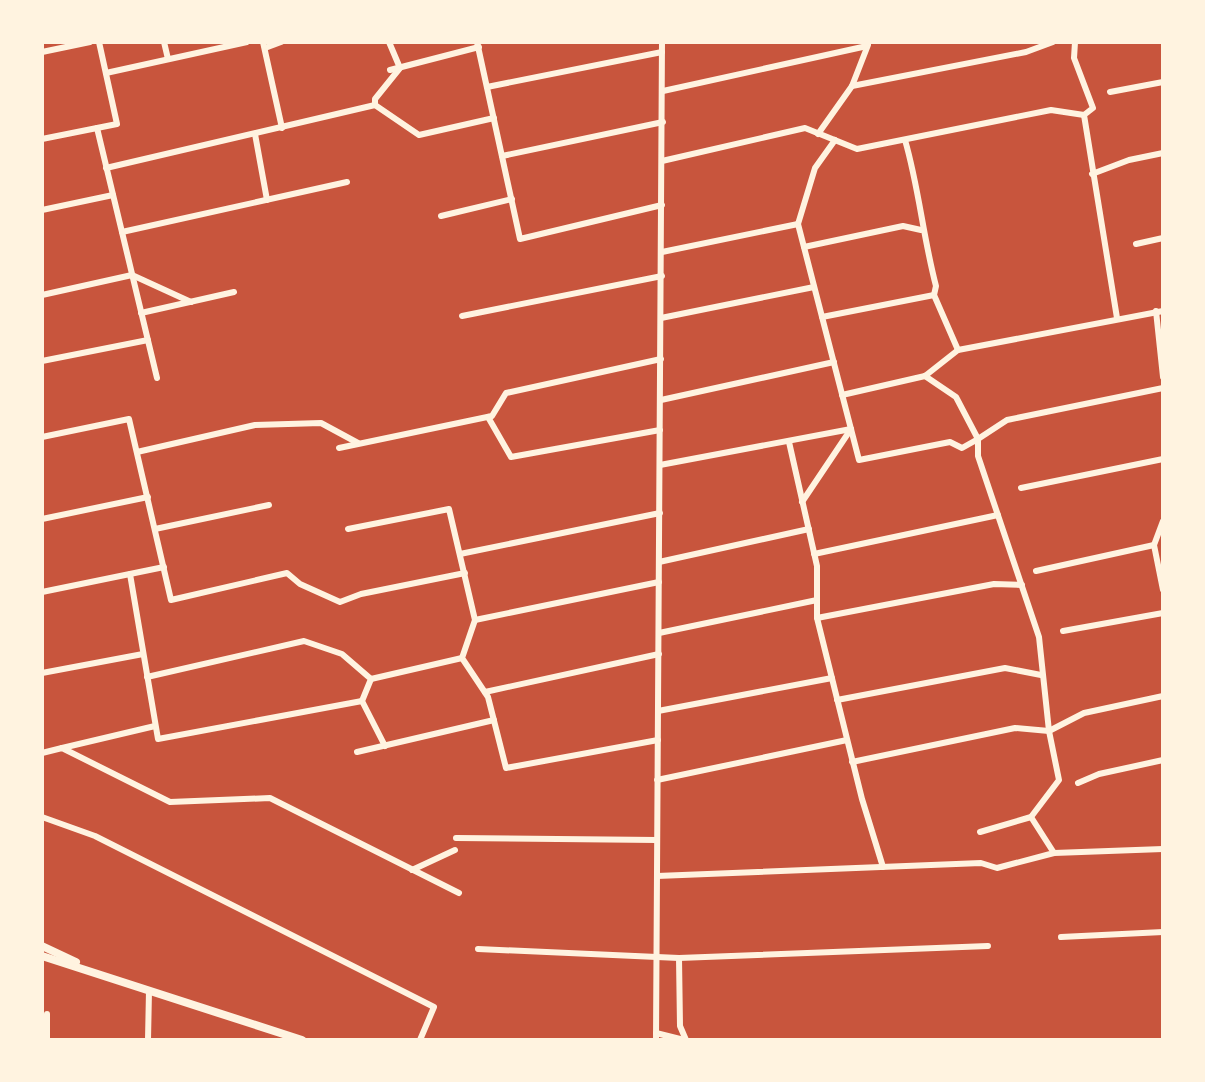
<svg xmlns="http://www.w3.org/2000/svg" width="1205" height="1082" font-family="Signika,sans-serif">
<style>
.lines{fill:none;stroke-linecap:round;stroke-linejoin:round}
.minor{stroke:#fff3e0;stroke-width:6}
.tertiary{stroke:#fff3e0;stroke-width:8}
</style>
<rect width="100%" height="100%" fill="#c8553d"/>
<g class="lines">
<g class="minor">
<polyline points="164,42 168,59"/>
<polyline points="263,42 282,128"/>
<polyline points="477,42 520,239 662,205"/>
<polyline points="1075,42 1074,58 1093,108 1084,115 1117,318"/>
<polyline points="265,48 281,42"/>
<polyline points="42,52 90,42"/>
<polyline points="390,70 479,47"/>
<polyline points="106,73 247,42"/>
<polyline points="852,86 1026,52 1053,42"/>
<polyline points="487,87 662,52"/>
<polyline points="663,91 867,46 866,42"/>
<polyline points="1110,92 1163,82"/>
<polyline points="375,105 419,135 494,118"/>
<polyline points="375,105 375,99 400,68 389,42"/>
<polyline points="97,128 157,378"/>
<polyline points="255,134 267,200"/>
<polyline points="818,134 852,86 868,45"/>
<polyline points="42,139 117,124 99,42"/>
<polyline points="835,140 815,168 798,224 859,460 950,442 962,448 978,439 978,456 1039,637 1049,731 1059,780 1031,817 980,832"/>
<path d="M905 140C919 188 923 237 936 286L934 295 958 350"/>
<polyline points="502,156 663,122"/>
<polyline points="662,161 805,128 857,149 1051,110 1084,115"/>
<polyline points="106,168 375,105"/>
<polyline points="1092,174 1129,160 1163,153"/>
<polyline points="42,210 113,195"/>
<polyline points="441,216 512,199"/>
<polyline points="122,232 347,182"/>
<polyline points="1136,244 1163,238"/>
<polyline points="804,247 903,226 921,230"/>
<polyline points="662,252 798,224"/>
<polyline points="42,295 132,275 191,302"/>
<polyline points="1156,311 1163,377"/>
<polyline points="141,313 234,292"/>
<polyline points="462,316 662,276"/>
<polyline points="822,317 934,295"/>
<polyline points="661,318 814,287"/>
<polyline points="42,361 148,340"/>
<polyline points="925,376 956,397 978,439 1007,420 1163,388"/>
<polyline points="842,395 925,376 958,350 1163,311"/>
<polyline points="661,400 834,362"/>
<polyline points="488,417 511,457 660,430"/>
<polyline points="42,437 129,419 171,600 287,573 300,584 340,602 361,594 465,573"/>
<polyline points="789,442 817,566 817,618 862,799 883,867"/>
<polyline points="339,448 492,416 506,393 661,359"/>
<polyline points="137,452 255,425 321,423 358,443"/>
<polyline points="660,465 851,429"/>
<polyline points="1021,488 1163,459"/>
<polyline points="802,502 851,429"/>
<polyline points="42,519 148,497"/>
<polyline points="1163,521 1154,545 1163,590"/>
<polyline points="155,529 269,505"/>
<polyline points="348,529 449,509 475,620 462,658 488,697 506,768 658,740"/>
<polyline points="460,554 660,513"/>
<polyline points="814,554 998,515"/>
<polyline points="659,562 809,529"/>
<polyline points="1036,571 1154,545"/>
<polyline points="130,574 158,739 362,701"/>
<polyline points="42,592 164,567"/>
<polyline points="817,618 994,584 1022,585"/>
<polyline points="475,620 659,582"/>
<polyline points="1063,631 1163,613"/>
<polyline points="659,633 817,600"/>
<polyline points="42,673 143,654"/>
<polyline points="147,677 304,641 342,654 371,679 362,701"/>
<polyline points="371,679 462,658"/>
<polyline points="485,692 659,654"/>
<polyline points="837,700 1005,668 1041,675"/>
<polyline points="362,701 385,746"/>
<polyline points="658,711 832,678"/>
<polyline points="62,748 155,726"/>
<polyline points="357,752 494,720"/>
<polyline points="42,753 62,748 170,802 270,798 459,893"/>
<polyline points="852,762 1015,728 1049,731 1084,713 1163,696"/>
<polyline points="657,780 847,740"/>
<polyline points="1078,783 1099,774 1163,760"/>
<polyline points="42,817 95,836 434,1007 420,1040"/>
<polyline points="456,838 657,840"/>
<polyline points="1054,853 1163,849"/>
<polyline points="412,870 455,850"/>
<polyline points="657,876 981,863 997,868 1054,853 1031,817"/>
<polyline points="1061,937 1163,932"/>
<polyline points="478,949 679,958 988,946"/>
<polyline points="679,958 680,1026 686,1040"/>
<polyline points="656,1033 684,1040"/>
<polyline points="47,1040 47,1014"/>
<polyline points="148,1040 149,991"/>
<polyline points="656,1040 662,42"/>
</g>
<g class="tertiary">
<polyline points="42,946 76,962"/>
<polyline points="42,956 302,1040"/>
</g>
</g>
<rect width="1205" height="1082" fill="none" stroke="#fff3e0" stroke-width="88"/>
</svg>
